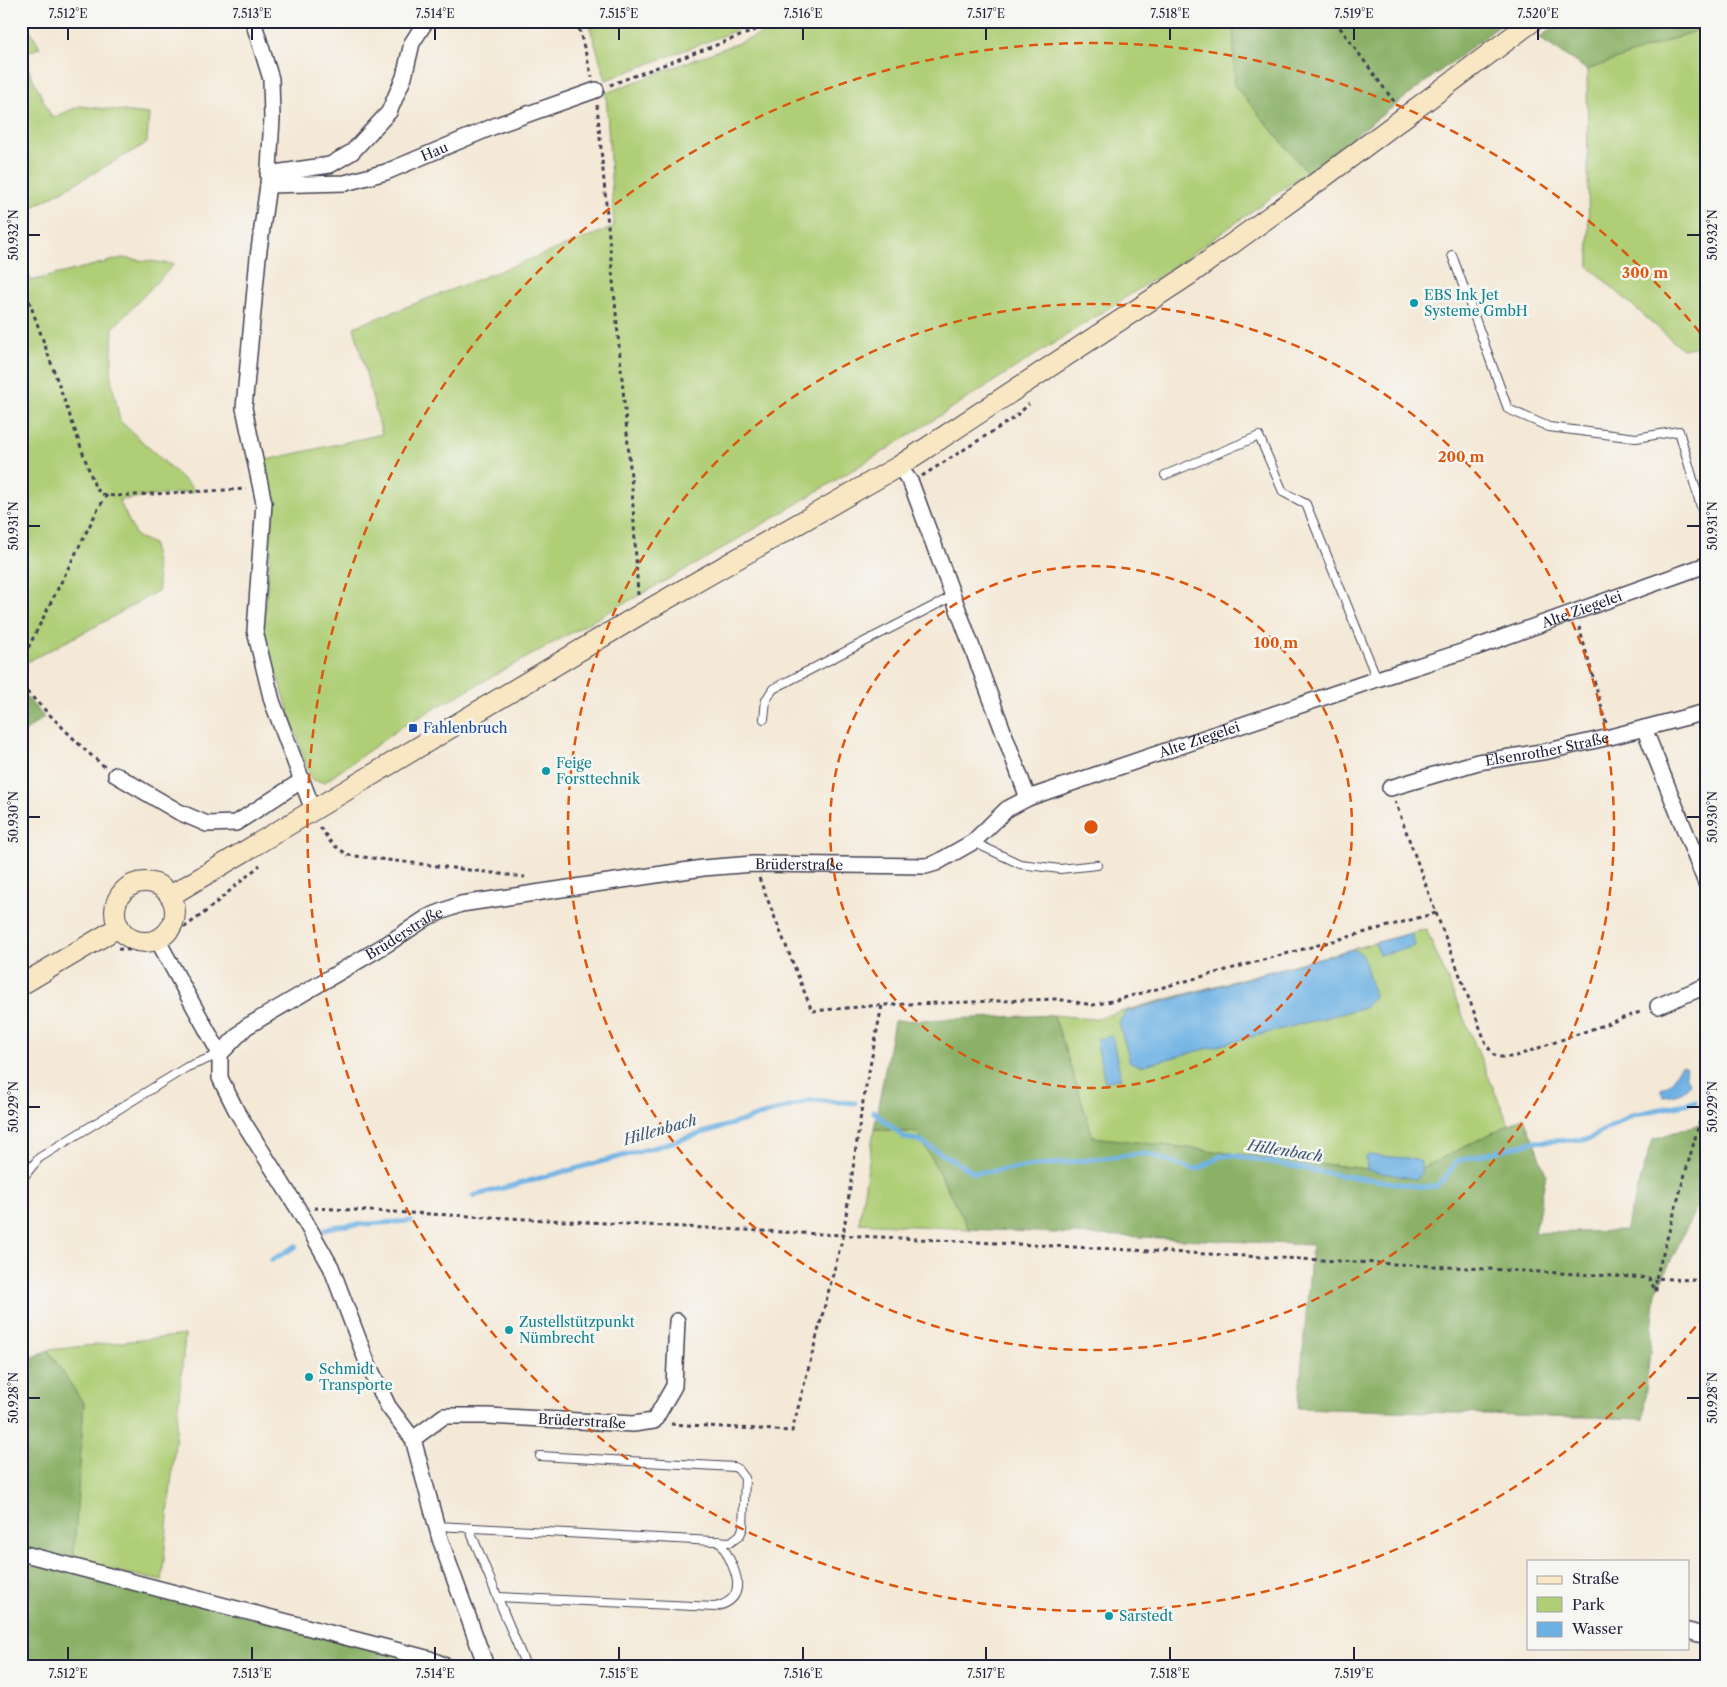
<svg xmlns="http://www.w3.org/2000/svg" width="1727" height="1687" font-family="'Libre Caslon Text',serif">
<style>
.green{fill:#afce76;stroke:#687858}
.forest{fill:#8bb167;stroke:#566a51}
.water{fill:#6db1e3;stroke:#486a8f}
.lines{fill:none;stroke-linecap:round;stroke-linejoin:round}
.stream{stroke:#6db1e3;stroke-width:5}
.lane-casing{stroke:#424052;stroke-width:10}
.street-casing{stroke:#424052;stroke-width:18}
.secondary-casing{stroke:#424052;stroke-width:22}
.path{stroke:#424052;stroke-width:3;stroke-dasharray:4 4;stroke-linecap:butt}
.lane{stroke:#fff;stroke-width:8}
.street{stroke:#fff;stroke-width:15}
.secondary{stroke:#f9e7c3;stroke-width:20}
.ticks{fill:none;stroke:#22223b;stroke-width:2}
.ring{fill:none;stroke:#de560e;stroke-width:2.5;stroke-dasharray:9 6}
.culture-dot{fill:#0f9aa8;stroke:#f6f6f2;stroke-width:2}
.transit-dot{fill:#1a4fb4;stroke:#f6f6f2;stroke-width:2}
.labels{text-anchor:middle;stroke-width:5;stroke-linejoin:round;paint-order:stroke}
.street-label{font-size:14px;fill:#22223b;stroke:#f6f6f2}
.culture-label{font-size:14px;fill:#0d838f;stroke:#f6f6f2;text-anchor:start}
.transit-label{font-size:14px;fill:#164399;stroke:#f6f6f2;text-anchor:start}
.water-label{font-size:15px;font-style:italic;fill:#3c5476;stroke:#f6f6f2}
.centre{fill:#de560e;stroke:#f6f6f2;stroke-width:2.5}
.ring-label{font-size:15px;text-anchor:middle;font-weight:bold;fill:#de560e;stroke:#f6f6f2;stroke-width:5;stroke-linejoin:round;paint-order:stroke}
.neatline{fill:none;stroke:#22223b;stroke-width:2}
.ticks-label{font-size:12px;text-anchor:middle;fill:#22223b}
</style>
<rect width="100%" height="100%" fill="#f6f6f2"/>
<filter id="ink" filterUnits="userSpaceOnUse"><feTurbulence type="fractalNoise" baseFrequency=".02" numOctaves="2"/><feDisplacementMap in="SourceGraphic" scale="10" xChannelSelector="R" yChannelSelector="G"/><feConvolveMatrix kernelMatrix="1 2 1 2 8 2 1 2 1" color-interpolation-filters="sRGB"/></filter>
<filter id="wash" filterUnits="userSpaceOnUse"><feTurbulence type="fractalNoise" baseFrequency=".0096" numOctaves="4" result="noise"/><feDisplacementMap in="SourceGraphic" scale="20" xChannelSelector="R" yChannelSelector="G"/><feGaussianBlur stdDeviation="1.12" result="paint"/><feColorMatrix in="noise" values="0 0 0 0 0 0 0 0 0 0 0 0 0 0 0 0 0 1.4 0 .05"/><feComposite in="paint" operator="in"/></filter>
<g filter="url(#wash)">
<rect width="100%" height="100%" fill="#f4e8d6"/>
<g class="green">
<polygon points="21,21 25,21 40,47 22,56 52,118 80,106 149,114 147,143 24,212 21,217"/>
<polygon points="588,21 761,21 606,80"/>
<polygon points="796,21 1233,21 1235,86 1307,172 1175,266 894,445 708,557 403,726 325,782 311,780 263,632 274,503 262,461 382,434 354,327 614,227 606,93"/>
<polygon points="1706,27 1706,326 1695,347 1682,349 1589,267 1587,70"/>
<polygon points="21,256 31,281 122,258 174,264 113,328 111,378 120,421 196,491 119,500 136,536 153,544 159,590 102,623 21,665"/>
<polygon points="1426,929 1509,1125 1410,1174 1093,1137 1054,1015 1093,1019"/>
<polygon points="874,1129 918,1133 969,1229 859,1223"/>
<polygon points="185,1335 162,1581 73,1562 84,1404 48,1350"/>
</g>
<g class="forest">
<polygon points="1233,21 1506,21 1307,172 1235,86"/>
<polygon points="1561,21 1706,21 1706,27 1587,70 1539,38"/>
<polygon points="21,691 44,717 21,735"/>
<polygon points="1054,1015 1093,1137 1410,1174 1524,1117 1546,1174 1535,1233 1625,1231 1653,1139 1706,1122 1706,1187 1656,1292 1643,1419 1298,1408 1312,1245 969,1229 918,1133 874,1129 894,1021"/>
<polygon points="48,1350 84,1404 73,1566 444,1666 21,1666 21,1363"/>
</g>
<g class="water">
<polygon points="1411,933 1415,946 1379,955 1375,943"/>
<polygon points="1353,949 1363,955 1374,996 1366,1007 1141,1066 1130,1062 1119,1023 1125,1012"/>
<polygon points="1112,1036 1121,1078 1105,1082 1096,1039"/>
<path d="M1681 1066 1686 1067 1685 1075 1690 1082C1687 1093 1673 1095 1663 1096L1661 1092V1089C1678 1079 1672 1078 1681 1066Z"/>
<polygon points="1369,1155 1417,1159 1421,1162 1421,1174 1416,1179 1367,1170 1366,1157"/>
</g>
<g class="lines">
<g class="stream">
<polyline points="873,1111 905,1138 918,1140 975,1173 1138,1154 1149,1154 1188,1168 1198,1169 1221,1156 1232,1155 1345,1176 1423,1187 1436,1186 1445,1178 1457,1161 1533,1142 1589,1139 1632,1115 1695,1102"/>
<polyline points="473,1196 656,1147 812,1100 855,1103"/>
<polyline points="325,1230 337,1226 411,1221"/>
<polyline points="272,1260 296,1246"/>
</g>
</g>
</g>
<g filter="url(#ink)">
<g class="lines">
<defs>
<g id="lane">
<polyline points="1452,255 1508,409 1549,427 1636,438 1679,431 1706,524"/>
<polyline points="1165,475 1259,436 1283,492 1306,504 1377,679"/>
<polyline points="764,719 766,700 773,689 953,596"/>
<polyline points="973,842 1020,864 1060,869 1097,865"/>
<polyline points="21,1180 39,1158 187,1067 220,1054"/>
<polyline points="437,1526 731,1542 740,1535 743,1528 745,1478 738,1469 734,1467 540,1456"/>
<polyline points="469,1528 526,1666"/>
<path d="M498 1597 715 1607C754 1598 732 1563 720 1541"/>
</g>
<g id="street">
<polyline points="253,21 271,79 272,118 268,185 258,257 244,408 264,503 255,631 272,701 313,810"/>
<polyline points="268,174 330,165 352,152 389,112 404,77 412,43 426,21"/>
<path id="s1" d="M268 185 345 183 386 172 497 125 596 90"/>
<polyline points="899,466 911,483 1028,798"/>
<polyline points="1644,728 1706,883"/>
<polyline points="116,775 179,812 207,824 236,823 301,781"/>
<path id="s2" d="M1390 788 1478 762 1548 751 1610 737 1706 712"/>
<polyline points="157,939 220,1054"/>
<polyline points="1658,1006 1706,986"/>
<path id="s3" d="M677 1321 674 1386 654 1421 633 1424 488 1416H444L413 1439 388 1406 367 1362 331 1267 297 1207 237 1112 220 1078V1054L246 1027 387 944 428 917 461 904 703 868 753 864 926 866 936 863 973 842 1007 809 1028 798 1377 679 1474 648 1706 565"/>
<polyline points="413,1439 440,1539 486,1666"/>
<polyline points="21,1553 430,1659 446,1666"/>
<polyline points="1688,1631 1706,1636"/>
</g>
<g id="secondary">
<circle cx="145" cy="912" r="30"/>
<polyline points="170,896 639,615 899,466 1189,275 1320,180 1533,21"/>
<polyline points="21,985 119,927"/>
</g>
</defs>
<use href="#lane" class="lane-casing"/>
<use href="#street" class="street-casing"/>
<use href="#secondary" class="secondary-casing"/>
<g class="path">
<polyline points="577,21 592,77"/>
<polyline points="1335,21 1395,103"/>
<polyline points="610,85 780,21"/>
<polyline points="597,105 632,488 638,595"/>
<polyline points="21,278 95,487 101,494 114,496 246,489"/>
<polyline points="922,476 1014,418 1029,404"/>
<polyline points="1579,627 1606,723"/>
<polyline points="21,662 98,509 107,495"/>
<polyline points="21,686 85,750 105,767"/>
<polyline points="320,827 332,844 348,855 525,877"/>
<polyline points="759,878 812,1011 882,1005 1056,999 1093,1005 1116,1000 1436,913 1395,801"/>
<polyline points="1436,913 1487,1046 1496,1057 1513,1057 1643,1011"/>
<polyline points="171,937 204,913 260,865"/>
<polyline points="118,949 142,951 146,949"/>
<path d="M314 1208C759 1231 1204 1253 1649 1278L1656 1292"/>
<polyline points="1656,1278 1706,1099"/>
<polyline points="1656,1291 1656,1278 1706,1281"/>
<polyline points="671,1424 792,1431 843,1236 862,1107 882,1005"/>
</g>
<use href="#lane" class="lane"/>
<use href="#street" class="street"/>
<use href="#secondary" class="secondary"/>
</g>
</g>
<path class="ticks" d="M68 28V40M252 28V40M435 28V40M619 28V40M803 28V40M986 28V40M1170 28V40M1354 28V40M1538 28V40M28 235H40M1687 235H1700M28 526H40M1687 526H1700M28 817H40M1687 817H1700M28 1107H40M1687 1107H1700M28 1398H40M1687 1398H1700M68 1647V1660M252 1647V1660M435 1647V1660M619 1647V1660M803 1647V1660M986 1647V1660M1170 1647V1660M1354 1647V1660"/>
<g class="ring">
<circle cx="1091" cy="827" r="261"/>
<circle cx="1091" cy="827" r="523"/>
<path d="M1705 1315A784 784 0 1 1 1705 339"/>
</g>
<g class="culture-dot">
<circle cx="1414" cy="303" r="5"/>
<circle cx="546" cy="771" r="5"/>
<circle cx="509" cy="1330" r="5"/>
<circle cx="309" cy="1377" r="5"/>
<circle cx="1109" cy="1616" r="5"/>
</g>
<rect class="transit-dot" x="408" y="723" width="10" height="10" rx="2.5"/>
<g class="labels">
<g class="street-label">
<text dy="5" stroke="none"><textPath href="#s1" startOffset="172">Hau</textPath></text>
<text dy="5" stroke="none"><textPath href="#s3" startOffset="2252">Alte Ziegelei</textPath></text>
<text dy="5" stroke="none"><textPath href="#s3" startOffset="1848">Alte Ziegelei</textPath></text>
<text dy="5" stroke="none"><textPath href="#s2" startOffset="162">Elsenrother Straße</textPath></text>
<text dy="5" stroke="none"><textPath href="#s3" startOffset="1416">Brüderstraße</textPath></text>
<text dy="5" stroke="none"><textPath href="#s3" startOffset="1011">Brüderstraße</textPath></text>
<text transform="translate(582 1421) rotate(3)" y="5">Brüderstraße</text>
</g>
<g class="culture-label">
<text x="1424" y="300">EBS Ink Jet<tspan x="1424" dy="16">Systeme GmbH</tspan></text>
<text x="556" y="768">Feige<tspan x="556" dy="16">Forsttechnik</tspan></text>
<text x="519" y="1327">Zustellstützpunkt<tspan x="519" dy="16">Nümbrecht</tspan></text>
<text x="319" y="1374">Schmidt<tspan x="319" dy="16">Transporte</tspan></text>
<text x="1119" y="1621">Sarstedt</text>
</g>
<g class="transit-label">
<text x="423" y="733">Fahlenbruch</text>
</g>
<g class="water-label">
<text transform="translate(660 1130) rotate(-16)" y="5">Hillenbach</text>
<text transform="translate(1285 1151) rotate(9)" y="5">Hillenbach</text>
</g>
</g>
<circle cx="1091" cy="827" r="8" class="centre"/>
<g class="ring-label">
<text x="1645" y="278">300 m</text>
<text x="1461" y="462">200 m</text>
<text x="1276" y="648">100 m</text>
</g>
<rect width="1727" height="1687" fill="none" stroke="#f6f6f2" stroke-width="55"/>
<rect x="1527" y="1560" width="162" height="90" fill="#f6f6f2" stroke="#a1a1a9"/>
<rect x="1537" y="1576" width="25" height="8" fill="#f9e7c3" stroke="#a1a1a9"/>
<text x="1572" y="1584" font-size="15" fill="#22223b">Straße</text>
<rect x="1537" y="1597" width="25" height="15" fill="#afce76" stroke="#a1a1a9"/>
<text x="1572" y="1610" font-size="15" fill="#22223b">Park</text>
<rect x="1537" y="1622" width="25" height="15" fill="#6db1e3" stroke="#a1a1a9"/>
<text x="1572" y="1634" font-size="15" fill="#22223b">Wasser</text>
<rect x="28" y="28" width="1672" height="1632" class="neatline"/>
<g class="ticks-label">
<text x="68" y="18">7.512°E</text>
<text x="252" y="18">7.513°E</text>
<text x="435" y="18">7.514°E</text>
<text x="619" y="18">7.515°E</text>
<text x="803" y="18">7.516°E</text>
<text x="986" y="18">7.517°E</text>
<text x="1170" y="18">7.518°E</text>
<text x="1354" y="18">7.519°E</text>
<text x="1538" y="18">7.520°E</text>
<text transform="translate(14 235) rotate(-90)" y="4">50.932°N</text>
<text transform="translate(1713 235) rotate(-90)" y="4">50.932°N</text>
<text transform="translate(14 526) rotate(-90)" y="4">50.931°N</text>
<text transform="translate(1713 526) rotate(-90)" y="4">50.931°N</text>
<text transform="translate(14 817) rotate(-90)" y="4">50.930°N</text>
<text transform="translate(1713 817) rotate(-90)" y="4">50.930°N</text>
<text transform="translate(14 1107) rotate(-90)" y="4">50.929°N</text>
<text transform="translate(1713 1107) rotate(-90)" y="4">50.929°N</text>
<text transform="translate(14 1398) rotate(-90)" y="4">50.928°N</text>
<text transform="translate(1713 1398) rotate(-90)" y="4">50.928°N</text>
<text x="68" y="1678">7.512°E</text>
<text x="252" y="1678">7.513°E</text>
<text x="435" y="1678">7.514°E</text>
<text x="619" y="1678">7.515°E</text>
<text x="803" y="1678">7.516°E</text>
<text x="986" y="1678">7.517°E</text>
<text x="1170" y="1678">7.518°E</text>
<text x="1354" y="1678">7.519°E</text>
</g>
</svg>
